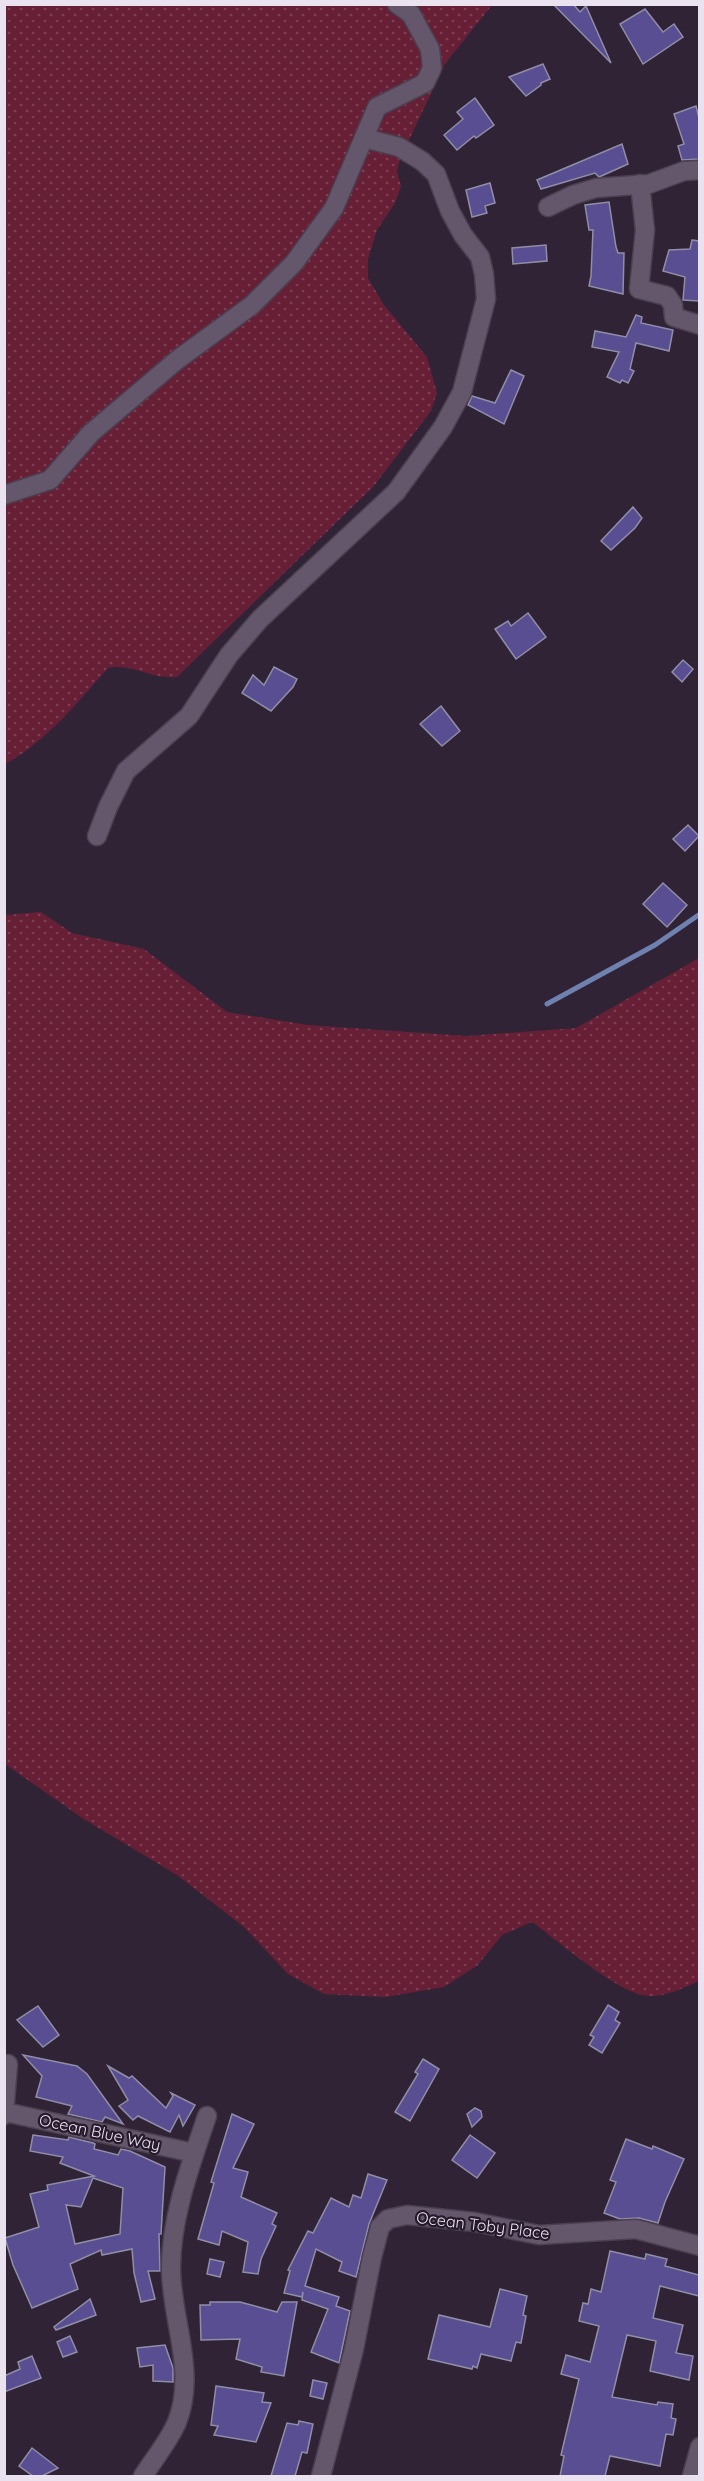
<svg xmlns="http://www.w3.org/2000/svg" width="704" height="2481" font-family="Quicksand,sans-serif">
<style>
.grass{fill:url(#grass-dots)}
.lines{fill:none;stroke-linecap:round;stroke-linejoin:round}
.stream{stroke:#6e81af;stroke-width:5}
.building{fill:#584e91;stroke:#908ea7;stroke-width:1.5;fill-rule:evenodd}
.minor-casing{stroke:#4a404f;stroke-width:21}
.minor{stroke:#64576c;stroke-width:18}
.labels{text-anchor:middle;stroke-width:4.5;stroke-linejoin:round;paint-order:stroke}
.street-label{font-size:16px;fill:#eae3ef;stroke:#25192b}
</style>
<defs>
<pattern id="grass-dots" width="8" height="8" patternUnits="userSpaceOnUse" patternTransform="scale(1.5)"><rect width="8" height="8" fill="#671f36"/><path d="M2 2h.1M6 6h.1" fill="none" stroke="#7d3f53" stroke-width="1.8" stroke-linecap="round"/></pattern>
</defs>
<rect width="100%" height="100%" fill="#2f2335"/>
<g class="grass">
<path d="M5 5H492L445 64 400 159 397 171 401 186 395 203 377 230 368 259V278L384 305 427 357 437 393 431 411 373 487 177 677C153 680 131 663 108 668 76 704 47 741 5 764Z"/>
<path d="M41 912 72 933 144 949 227 1012 308 1025 467 1036 576 1028 699 958V1981C683 1988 668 1996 650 1996 622 1997 557 1940 532 1922L502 1935 478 1965 444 1987 385 1997 324 1994 288 1974 244 1927 177 1875 82 1818 5 1764 4 915Z"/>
</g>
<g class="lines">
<polyline class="stream" points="547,1004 655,945 700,914"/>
</g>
<g class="building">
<polygon points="553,4 573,4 580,12 586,6 611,63"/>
<polygon points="645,9 663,32 674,24 683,37 643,64 620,24"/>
<polygon points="543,64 550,79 541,83 541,85 526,96 509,77"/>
<polygon points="475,98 494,125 476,138 474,136 457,150 444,135 463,119 457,112"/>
<polygon points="696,106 699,118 699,159 682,160 678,146 684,144 674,114"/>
<polygon points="622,144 628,164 599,177 595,173 541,189 537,180"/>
<polygon points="490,183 495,203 485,206 487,213 472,217 466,190"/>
<polygon points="609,202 616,247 618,253 624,253 623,294 589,286 591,276 593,230 589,230 585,205"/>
<polygon points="692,240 699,241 699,301 683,300 685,277 663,271 669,250 690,249"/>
<polygon points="546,245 547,261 513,264 512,248"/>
<polygon points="636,315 642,317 641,323 673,330 669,351 636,343 630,369 634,371 628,383 622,380 620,383 607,377 619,352 592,347 595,331 626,337"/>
<polygon points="511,370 524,376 504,424 468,405 472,396 495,403"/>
<polygon points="633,507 642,518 635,528 611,550 601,541"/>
<polygon points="528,613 546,637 516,659 495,629 508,621 511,626"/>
<polygon points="683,660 693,669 682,682 672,672"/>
<polygon points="274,667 297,679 293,687 271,711 242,693 253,675 264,685"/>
<polygon points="441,706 460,731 442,746 420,724"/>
<polygon points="688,825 699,836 685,851 673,839"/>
<polygon points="663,883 687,905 667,927 643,904"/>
<polygon points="608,2005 619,2012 615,2020 620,2023 602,2053 589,2045 594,2037 590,2035"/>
<polygon points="38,2006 59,2035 43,2047 17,2020"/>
<polygon points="23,2055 77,2066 87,2074 123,2124 105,2117 102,2122 68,2114 72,2106 36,2097 42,2076"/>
<polygon points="423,2059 439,2069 410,2121 395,2112 418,2074 415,2072"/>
<polygon points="108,2066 129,2078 132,2076 166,2108 173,2096 171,2093 195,2105 183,2126 179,2115 170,2132 138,2116 133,2120 119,2106 128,2100"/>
<polygon points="475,2108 481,2111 482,2117 472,2127 467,2114"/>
<polygon points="232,2114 254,2124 233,2168 248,2172 241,2197 277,2213 272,2224 276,2226 261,2259 258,2274 243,2272 248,2242 222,2231 219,2245 198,2239 214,2183 211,2182"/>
<path d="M33 2135 68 2140 69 2137 93 2143 95 2144 94 2149 118 2155 121 2149 130 2151 165 2167 161 2234H159L160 2271H148L155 2299 141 2302 134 2273 132 2249 102 2255 101 2250 70 2264 78 2289 32 2308 13 2265 5 2238 39 2227 30 2194 48 2190 47 2185 94 2176 60 2163 63 2157 30 2151ZM93 2178 123 2188 120 2234 75 2244 66 2205 81 2207Z"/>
<polygon points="470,2135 495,2153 477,2178 452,2160"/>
<polygon points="626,2139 652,2149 653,2146 684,2159 665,2202 658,2223 639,2218 620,2219 604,2213 616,2182 610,2180"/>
<polygon points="368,2174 387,2180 369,2224 356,2277 339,2271 342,2262 316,2249 305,2286 339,2297 336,2306 350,2311 339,2363 311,2352 328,2309 302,2300 303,2292 302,2297 284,2293 290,2271 288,2270 308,2231 313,2233 331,2198 349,2207 353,2195 361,2198"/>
<polygon points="610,2251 645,2259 646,2254 667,2259 665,2266 699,2275 699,2296 660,2286 653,2318 683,2325 676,2353 693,2356 689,2380 650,2371 656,2341 627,2335 612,2397 657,2405 658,2402 673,2404 671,2418 676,2419 673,2435 666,2434 660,2466 610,2456 605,2476 560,2476 564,2456 561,2455 579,2379 561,2374 566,2355 590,2362 599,2326 579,2321 583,2303 588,2304 591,2289 601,2292"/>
<polygon points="210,2259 224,2262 220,2277 207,2274"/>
<polygon points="500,2289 527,2296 523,2315 526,2316 521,2343 516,2342 511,2361 481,2354 477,2368 473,2366 472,2369 428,2359 439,2315 490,2327"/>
<polygon points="90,2299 96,2315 56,2330 54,2327"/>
<polygon points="210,2302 240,2302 277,2312 282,2302 297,2302 284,2376 261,2372 262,2367 236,2359 240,2339 201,2340 200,2305 210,2305"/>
<polygon points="70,2336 77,2352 63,2357 57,2342"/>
<polygon points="165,2345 173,2368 173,2382 153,2381 153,2365 140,2367 137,2348"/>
<polygon points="32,2356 41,2378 4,2392 4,2376 20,2369 18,2362"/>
<polygon points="313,2380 327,2383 323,2399 310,2396"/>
<polygon points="216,2386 264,2393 262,2402 271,2403 256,2442 214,2435 218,2426 211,2425"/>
<polygon points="299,2421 313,2424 307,2453 302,2452 295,2476 271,2476 287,2423 298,2425"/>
<polygon points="32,2448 58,2468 42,2476 33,2476 19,2466"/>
</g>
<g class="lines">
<defs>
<g id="minor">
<polyline points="640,184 645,230 639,289 667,296 673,305 674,317 700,325"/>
<polyline points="548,207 573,195 596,188 649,184 684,171 700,170"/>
<polyline points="4,495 50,480 91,433 177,360 252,305 294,263 334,208 377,107 425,83 432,68 430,49 411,14 397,4"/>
<polyline points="97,836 108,807 126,771 189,716 229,655 260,619 396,492 443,427 462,392 486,299 484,274 480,257 463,235 450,211 436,174 422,161 399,147 364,138"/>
<polyline points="5,2112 194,2153"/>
<polyline points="4,2115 8,2064"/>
<path d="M143 2476C154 2459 169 2441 177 2422 197 2371 171 2320 171 2268 171 2216 191 2164 207 2116"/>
<polyline points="321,2476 354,2349 372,2257 380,2227 388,2219 407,2215 475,2222 539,2235 636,2229 700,2246"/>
<polyline points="692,2476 700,2447"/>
</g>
</defs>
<use href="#minor" class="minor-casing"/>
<use href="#minor" class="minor"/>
</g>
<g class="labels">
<g class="street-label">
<text transform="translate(100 2132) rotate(12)" y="6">Ocean Blue Way</text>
<text transform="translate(483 2225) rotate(7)" y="6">Ocean Toby Place</text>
</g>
</g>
<rect width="704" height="2481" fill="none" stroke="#eae3ef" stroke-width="12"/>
</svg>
